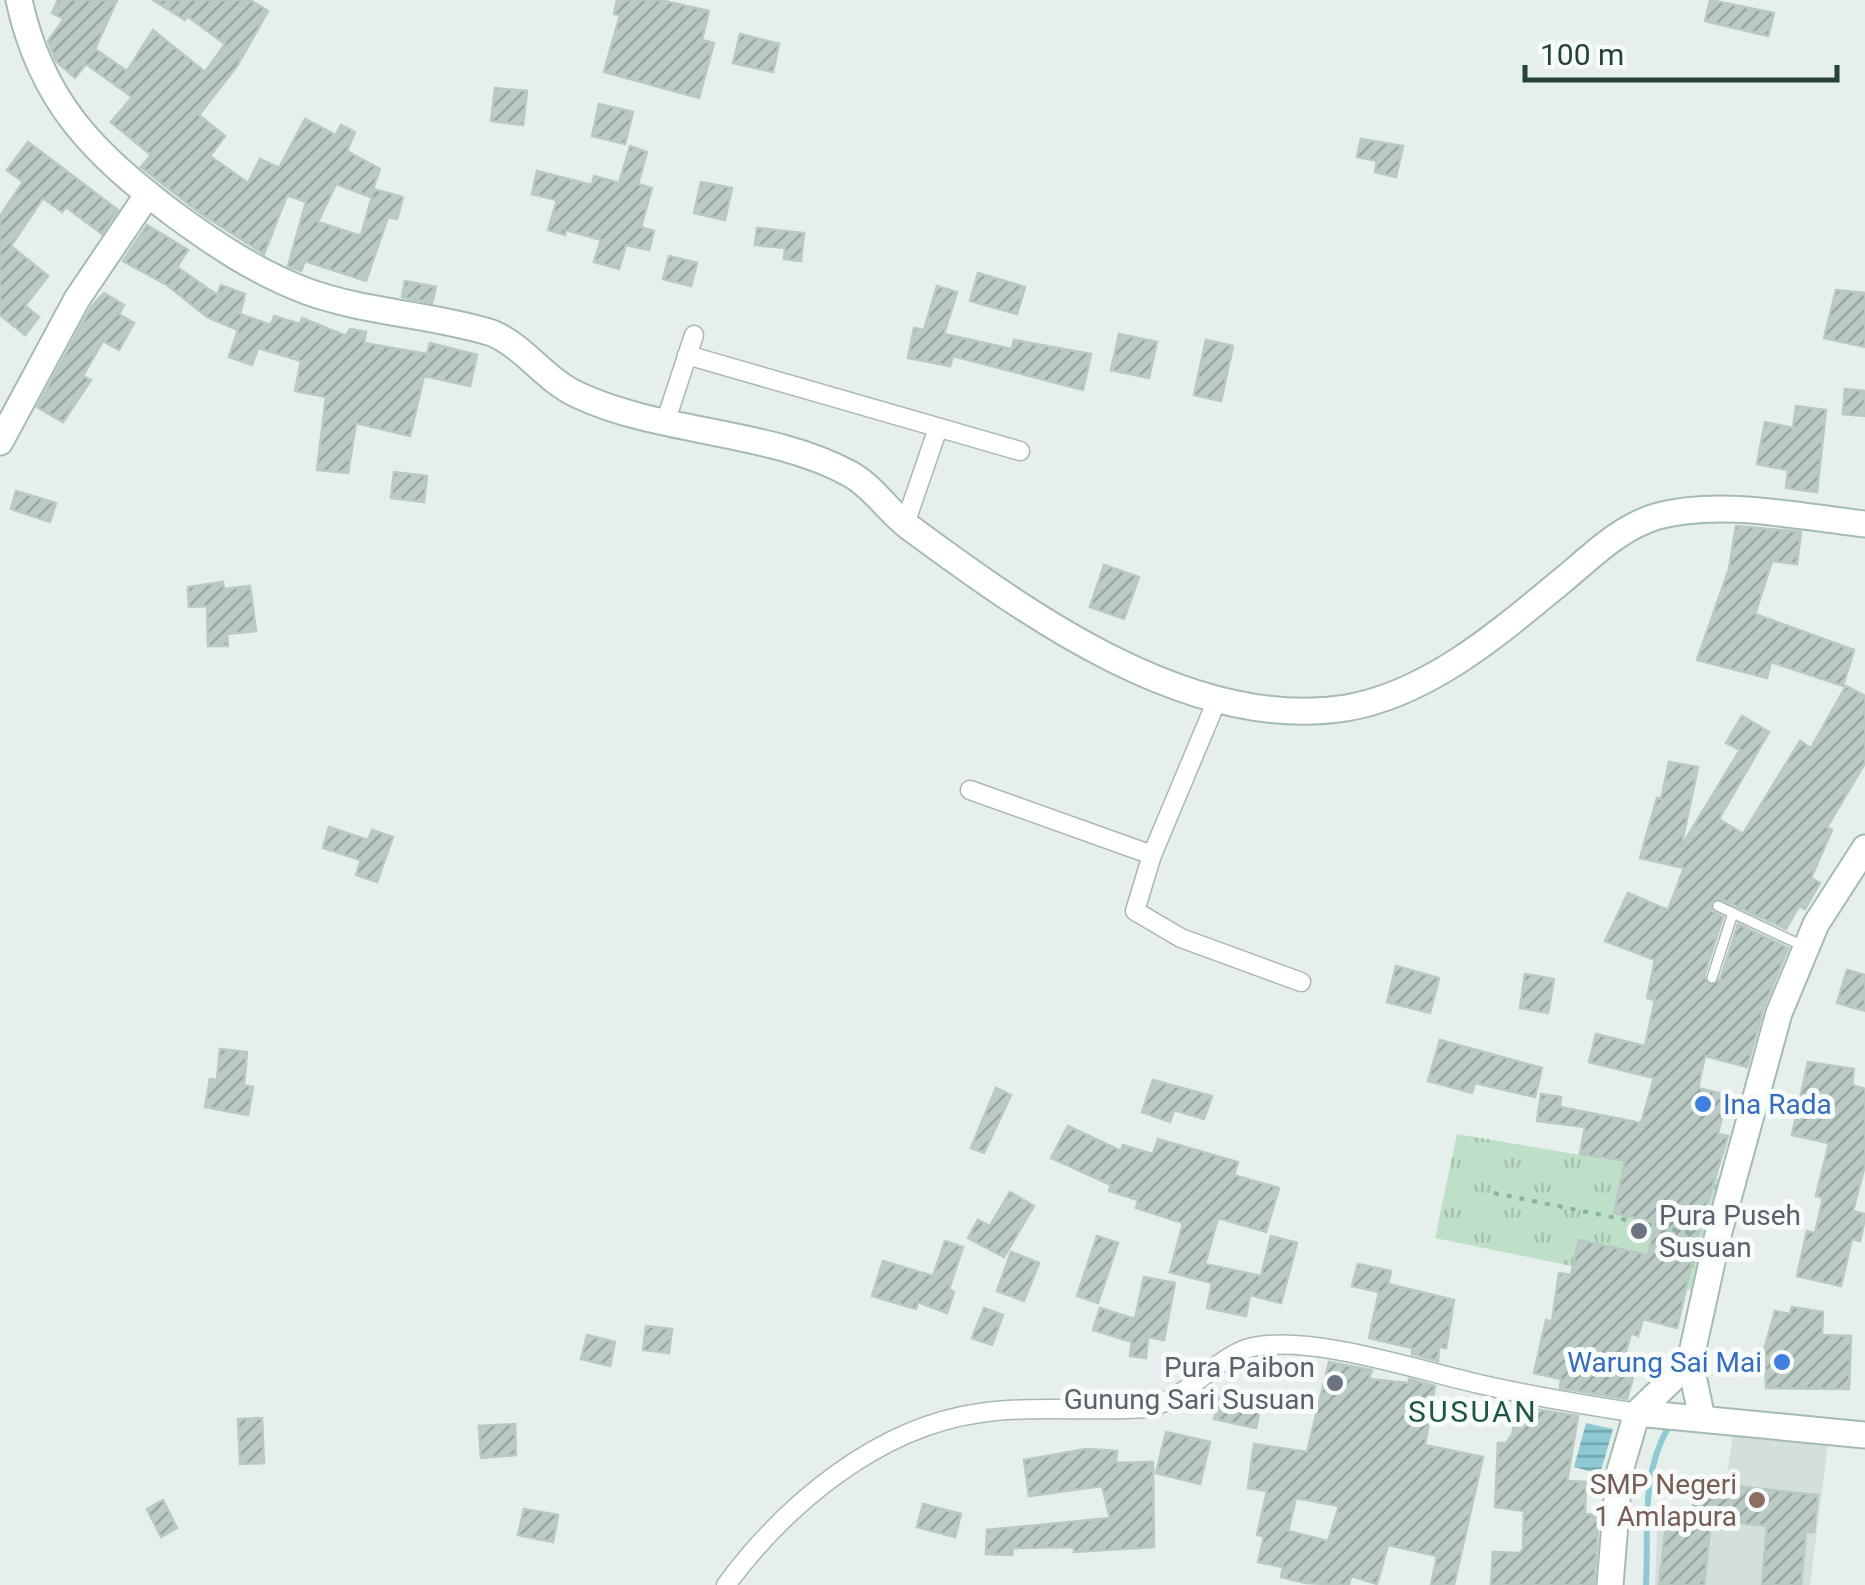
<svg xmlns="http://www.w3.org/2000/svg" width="1865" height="1585" font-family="Roboto,sans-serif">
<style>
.built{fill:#d4dfda}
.grass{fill:url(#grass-tufts)}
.water{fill:url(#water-rules)}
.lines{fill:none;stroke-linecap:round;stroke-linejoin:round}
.stream{stroke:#8ec9d4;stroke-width:6}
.building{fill:url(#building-hatch);stroke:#b8c9c2;stroke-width:2.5;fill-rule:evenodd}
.lane-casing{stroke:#a8b8b2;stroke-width:12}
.street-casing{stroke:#a8b8b2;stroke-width:21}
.secondary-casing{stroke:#a4bbb3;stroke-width:29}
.path{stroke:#86b3a5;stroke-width:4;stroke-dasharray:5 8;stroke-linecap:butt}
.lane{stroke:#fff;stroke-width:9}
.street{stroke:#fff;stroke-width:18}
.secondary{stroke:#fff;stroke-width:25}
.shop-dot{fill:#3f7fe0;stroke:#f7fbf9;stroke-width:4}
.worship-dot{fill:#6b7280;stroke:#f7fbf9;stroke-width:4}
.education-dot{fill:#8d6e63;stroke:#f7fbf9;stroke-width:4}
.labels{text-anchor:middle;stroke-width:10;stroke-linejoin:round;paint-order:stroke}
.shop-label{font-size:28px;fill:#366cbe;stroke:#f7fbf9;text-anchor:start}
.worship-label{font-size:28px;fill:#5b616d;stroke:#f7fbf9;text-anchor:start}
.education-label{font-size:28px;fill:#785e54;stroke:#f7fbf9;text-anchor:end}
.neighbourhood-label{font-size:30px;letter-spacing:2.5px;fill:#1f5548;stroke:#f7fbf9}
</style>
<defs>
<pattern id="grass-tufts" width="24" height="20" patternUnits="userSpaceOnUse" patternTransform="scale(2.5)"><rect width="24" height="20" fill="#bfe0c8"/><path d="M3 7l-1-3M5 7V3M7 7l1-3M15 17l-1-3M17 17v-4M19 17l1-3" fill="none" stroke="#a4c1ad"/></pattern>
<pattern id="water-rules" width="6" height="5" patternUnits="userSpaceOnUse" patternTransform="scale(2.5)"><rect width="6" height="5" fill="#8ec9d4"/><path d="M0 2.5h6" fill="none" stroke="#74a5ad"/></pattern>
<pattern id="building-hatch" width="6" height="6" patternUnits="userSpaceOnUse" patternTransform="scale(2.5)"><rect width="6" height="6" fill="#bbcac4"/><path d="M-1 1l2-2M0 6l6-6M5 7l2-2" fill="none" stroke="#98a6a0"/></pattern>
</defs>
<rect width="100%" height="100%" fill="#e6efeb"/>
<polygon class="built" points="1733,1435 1828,1445 1810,1585 1655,1585 1658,1514 1691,1518 1696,1482 1725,1485"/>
<polygon class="grass" points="1457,1134 1722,1179 1699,1292 1435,1238"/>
<polygon class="water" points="1586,1423 1613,1429 1600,1474 1574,1467"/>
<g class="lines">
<path class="stream" d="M1646 1585C1649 1532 1640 1476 1668 1428"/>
</g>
<g class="building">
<polygon points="58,0 117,0 95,49 127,71 153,30 205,72 225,44 187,16 185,20 153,0 250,0 268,11 237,66 199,115 225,136 210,156 248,183 260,159 279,168 305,119 336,135 341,125 355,132 347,151 380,169 370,197 336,184 318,222 361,236 374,189 403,197 397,219 388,217 366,281 305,261 301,271 288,266 306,202 287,195 264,254 200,213 141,167 151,155 111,122 132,97 86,64 75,78 56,61 48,41 64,19 52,13"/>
<polygon points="617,0 660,0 709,11 702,40 714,43 699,98 604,72 620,15 614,14"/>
<polygon points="1710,0 1774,13 1768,36 1705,21"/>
<polygon points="740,34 779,44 773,72 733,63"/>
<polygon points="495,88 527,91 523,125 491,121"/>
<polygon points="599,104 633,112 625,144 592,136"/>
<polygon points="1361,139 1403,146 1396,177 1375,172 1377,161 1357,157"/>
<polygon points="28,142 118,210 102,234 66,207 62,212 43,198 11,246 48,276 25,306 39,317 25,335 0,315 0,216 23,182 7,170"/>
<polygon points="630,146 647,152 638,184 652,188 641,227 654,231 649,250 626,245 619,269 594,262 601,240 566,230 565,235 548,230 557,200 532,194 537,171 592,185 594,176 619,183"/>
<polygon points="701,182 732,188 725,220 694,213"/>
<polygon points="147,225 188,250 177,267 217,295 221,285 245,294 240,314 271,325 274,316 300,324 302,318 346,336 350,329 366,332 364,343 427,354 430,343 477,355 470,386 424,376 410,436 356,423 348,473 317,470 326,397 295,391 301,361 258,348 252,365 229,357 238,330 207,317 167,285 123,261"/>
<polygon points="757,228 804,233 801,261 784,259 785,248 755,245"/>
<polygon points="669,256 697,263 691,286 663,279"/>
<polygon points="978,273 1025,287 1017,314 970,301"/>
<polygon points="405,281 436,287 432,303 402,297"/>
<polygon points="937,286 957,292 944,334 1012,349 1014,340 1091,354 1083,390 953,356 950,366 908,358 914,328 924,330"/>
<polygon points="1836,290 1865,293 1865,347 1824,338"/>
<polygon points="104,293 124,305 119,314 134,323 119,350 103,341 83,376 91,380 63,422 37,407 91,307"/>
<polygon points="1119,334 1157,342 1149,378 1111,370"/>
<polygon points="1206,340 1233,346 1221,401 1194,395"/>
<polygon points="1845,389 1865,391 1865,416 1843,414"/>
<polygon points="1796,406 1826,410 1817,492 1786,488 1788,470 1757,464 1765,422 1793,428"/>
<polygon points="394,472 427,476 424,502 391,498"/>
<polygon points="16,491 56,503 50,522 11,509"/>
<polygon points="1736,526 1801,532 1797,564 1772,561 1755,614 1854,650 1843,686 1771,662 1767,678 1697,660 1729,569"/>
<polygon points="1104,565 1139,577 1124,619 1090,607"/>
<polygon points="223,582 224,589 250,586 256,631 227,634 228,646 208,646 207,606 189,607 188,587"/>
<polygon points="1846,686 1865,696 1865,763 1827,827 1832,830 1811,878 1820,883 1805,909 1799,906 1786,929 1721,899 1710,903 1712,911 1723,917 1704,976 1709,985 1720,980 1738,924 1788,948 1764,1007 1747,1067 1705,1056 1698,1088 1727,1095 1718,1134 1728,1136 1699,1231 1677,1328 1643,1319 1638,1336 1631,1333 1621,1370 1634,1373 1627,1399 1560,1388 1561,1379 1534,1373 1546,1320 1552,1322 1559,1273 1571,1275 1579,1240 1648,1255 1655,1222 1614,1213 1625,1161 1580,1154 1585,1127 1537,1121 1541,1094 1561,1097 1560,1107 1641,1123 1654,1078 1589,1062 1596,1034 1645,1046 1655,1000 1647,998 1655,960 1605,941 1628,893 1668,910 1684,868 1640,858 1657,798 1661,799 1669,762 1698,767 1681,847 1740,750 1726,743 1742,716 1769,732 1719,819 1743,834 1800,741 1811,748"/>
<polygon points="329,827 368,840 372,830 393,837 377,882 356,875 361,860 323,848"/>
<polygon points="1396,966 1439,978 1430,1013 1387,1002"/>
<polygon points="1847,970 1865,975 1865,1011 1837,1003"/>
<polygon points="1525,974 1554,979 1548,1013 1520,1008"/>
<polygon points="1440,1040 1542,1068 1535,1097 1475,1083 1472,1093 1428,1081"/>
<polygon points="220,1049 247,1052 244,1085 253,1087 248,1115 205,1107 210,1079 217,1080"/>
<polygon points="1808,1062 1854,1069 1852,1085 1865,1089 1865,1165 1853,1211 1865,1214 1865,1218 1860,1241 1852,1239 1841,1286 1797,1276 1807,1231 1815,1233 1823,1198 1816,1196 1829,1143 1792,1135"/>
<polygon points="1153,1080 1212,1096 1204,1119 1174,1110 1170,1122 1142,1112"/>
<polygon points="996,1088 1011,1095 984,1153 971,1148"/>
<polygon points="1068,1126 1121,1151 1123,1145 1153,1154 1158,1139 1238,1162 1234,1175 1279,1188 1266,1232 1218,1218 1205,1264 1261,1276 1271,1236 1297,1243 1281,1303 1250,1295 1246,1316 1207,1308 1212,1283 1170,1272 1183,1223 1136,1208 1138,1200 1109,1191 1111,1185 1051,1158"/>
<polygon points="1010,1192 1034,1206 1004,1257 968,1238 978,1220 990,1226"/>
<polygon points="1097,1236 1118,1243 1098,1303 1077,1296"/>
<polygon points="945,1241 963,1247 949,1289 954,1292 947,1313 918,1302 916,1309 872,1296 883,1261 933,1276"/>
<polygon points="1011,1252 1039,1263 1024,1301 997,1291"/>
<polygon points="1358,1264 1391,1271 1388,1284 1454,1300 1446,1348 1439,1347 1438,1361 1412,1354 1412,1348 1369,1338 1379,1292 1352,1286"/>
<polygon points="1144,1277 1175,1283 1164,1340 1148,1337 1146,1358 1130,1356 1132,1342 1093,1330 1100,1308 1135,1319"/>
<polygon points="1792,1307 1823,1312 1822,1335 1851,1336 1849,1389 1766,1388 1765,1347 1775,1311 1790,1314"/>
<polygon points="984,1308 1003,1315 992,1345 972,1338"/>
<polygon points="646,1326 672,1329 669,1353 643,1350"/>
<polygon points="587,1335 615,1342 610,1366 581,1359"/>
<path d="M1329 1362 1372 1370 1369 1379 1409 1383V1379L1435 1386 1425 1445 1483 1457 1454 1585H1431L1437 1556 1388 1545 1377 1584 1351 1576 1349 1585 1306 1583 1281 1577 1283 1567 1258 1562 1264 1536 1257 1535 1267 1491 1248 1488 1254 1444 1307 1452ZM1296 1498 1339 1506 1328 1541 1288 1531Z"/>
<polygon points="1221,1389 1262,1399 1256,1428 1214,1419"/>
<polygon points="1517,1406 1578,1416 1567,1481 1586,1482 1585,1514 1599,1515 1594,1585 1491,1585 1493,1552 1520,1553 1523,1549 1524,1511 1495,1507 1498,1443 1506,1443 1512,1435"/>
<polygon points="262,1418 264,1463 240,1464 238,1419"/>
<polygon points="515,1424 516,1455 481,1458 479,1426"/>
<polygon points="1166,1432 1210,1442 1200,1484 1156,1473"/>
<polygon points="1086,1449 1117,1451 1116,1463 1153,1462 1154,1547 1074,1552 1074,1547 1013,1548 1012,1555 986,1554 987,1530 1110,1518 1102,1486 1029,1496 1024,1460"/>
<polygon points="1696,1482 1818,1495 1814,1532 1806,1531 1801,1585 1762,1585 1767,1526 1711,1520 1704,1585 1659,1585 1667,1517 1691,1521"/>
<polygon points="163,1500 177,1528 161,1537 147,1509"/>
<polygon points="923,1504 961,1514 955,1537 917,1527"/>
<polygon points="524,1509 558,1515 553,1542 518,1535"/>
</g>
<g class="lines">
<defs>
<g id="lane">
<polyline points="1718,906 1805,947"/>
<polyline points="1712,978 1733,913"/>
</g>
<g id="street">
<polyline points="687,355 1020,451"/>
<polyline points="666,420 694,335"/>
<polyline points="905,524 938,428"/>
<polyline points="1217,700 1152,855 1135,911 1181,938 1301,982"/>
<polyline points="970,790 1152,855"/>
<path d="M726 1585C786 1504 878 1427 980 1413 1035 1405 1092 1412 1148 1408 1191 1397 1218 1354 1253 1347 1313 1335 1418 1370 1479 1384 1531 1396 1585 1405 1637 1413"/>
</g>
<g id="secondary">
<path d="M19 0C41 102 94 154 175 215 216 245 258 273 306 291 366 313 431 314 492 333 525 347 545 380 578 395 661 434 772 430 852 475 874 488 888 511 909 527 1027 614 1191 733 1346 708 1429 694 1500 632 1563 580 1592 556 1620 527 1658 516 1722 499 1801 517 1865 524"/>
<polyline points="0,442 77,299 148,194"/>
<polyline points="1637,1413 1690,1362"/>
<polyline points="1702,1418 1690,1362 1717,1239 1779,1013 1816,924 1865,848"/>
<polyline points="1610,1585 1619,1474 1637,1413 1865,1435"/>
</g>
</defs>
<use href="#lane" class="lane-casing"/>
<use href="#street" class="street-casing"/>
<use href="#secondary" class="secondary-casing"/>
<polyline class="path" points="1494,1193 1695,1234"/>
<use href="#lane" class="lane"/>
<use href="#street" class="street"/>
<use href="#secondary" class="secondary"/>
</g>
<g class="shop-dot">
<circle cx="1703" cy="1104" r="10"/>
<circle cx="1782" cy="1362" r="10"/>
</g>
<g class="worship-dot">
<circle cx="1639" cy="1231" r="10"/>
<circle cx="1335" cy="1383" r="10"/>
</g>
<circle class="education-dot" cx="1757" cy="1500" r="10"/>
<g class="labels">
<g class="shop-label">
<text x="1723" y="1114">Ina Rada</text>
<text x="1762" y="1372" text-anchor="end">Warung Sai Mai</text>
</g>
<g class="worship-label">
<text x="1659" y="1225">Pura Puseh<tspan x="1659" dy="32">Susuan</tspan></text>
<text x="1315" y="1377" text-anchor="end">Pura Paibon<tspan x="1315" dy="32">Gunung Sari Susuan</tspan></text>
</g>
<g class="education-label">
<text x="1737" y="1494">SMP Negeri<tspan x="1737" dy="32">1 Amlapura</tspan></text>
</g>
<g class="neighbourhood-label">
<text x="1473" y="1422">SUSUAN</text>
</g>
</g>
<path d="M1525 65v15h312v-15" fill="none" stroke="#24423a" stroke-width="5"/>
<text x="1540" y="65" font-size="30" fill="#24423a" stroke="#f7fbf9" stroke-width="8" paint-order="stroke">100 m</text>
</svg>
